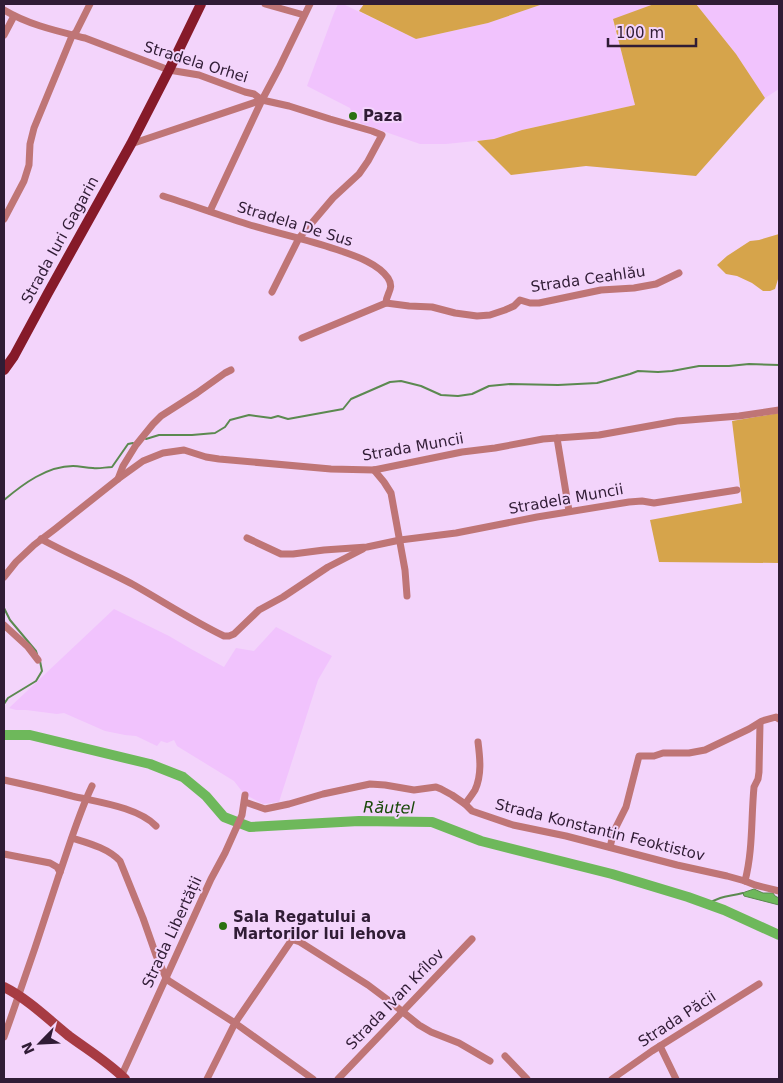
<svg xmlns="http://www.w3.org/2000/svg" width="783" height="1083" font-family="'DejaVu Sans',sans-serif">
<style>
.built{fill:#f1c3fd}
.green{fill:#d6a44b}
.water{fill:#6eb85b;stroke:#5b8950}
.lines{fill:none;stroke-linecap:round;stroke-linejoin:round}
.stream{stroke:#5b8950;stroke-width:2}
.river{stroke:#6eb85b;stroke-width:10}
.street{stroke:#bf7576;stroke-width:7}
.secondary{stroke:#a73b43;stroke-width:10}
.primary{stroke:#861a29;stroke-width:10}
.poi-dot{fill:#2a7111;stroke:#f3d4fb;stroke-width:2}
.labels{text-anchor:middle;stroke-width:4;stroke-linejoin:round;paint-order:stroke}
.street-label{font-size:15px;fill:#301c35;stroke:#f3d4fb}
.poi-label{font-size:15px;font-weight:bold;fill:#301c35;stroke:#f3d4fb;text-anchor:start}
.water-label{font-size:16px;font-style:italic;fill:#184908;stroke:#f3d4fb}
</style>
<rect width="100%" height="100%" fill="#f3d4fb"/>
<g class="built">
<polygon points="338,4 343,4 416,39 488,23 543,4 654,4 613,20 635,105 522,130 494,139 446,144 420,144 360,123 361,118 356,115 354,118 351,116 352,113 350,108 307,86 334,13"/>
<polygon points="696,4 779,4 779,89 765,98 736,54"/>
<polygon points="114,609 169,636 191,649 224,667 236,648 254,651 276,627 332,656 318,680 279,802 263,804 244,794 234,781 177,746 174,740 167,743 161,741 157,746 136,736 125,735 105,731 64,713 57,714 26,710 16,710 9,708"/>
</g>
<g class="green">
<polygon points="364,4 543,4 488,23 416,39 359,11"/>
<polygon points="654,4 696,4 736,54 765,98 696,176 586,166 511,175 477,141 494,139 522,130 635,105 613,19"/>
<polygon points="779,234 779,276 775,289 770,291 763,291 752,283 737,276 726,274 717,265 727,256 750,241 759,240"/>
<polygon points="779,413 779,563 659,562 650,520 742,503 732,421"/>
</g>
<polygon class="water" points="754,889 763,893 773,893 775,896 779,898 779,905 744,896 743,893 745,892"/>
<g class="lines">
<g class="stream">
<polyline points="146,439 159,435 192,435 215,433 225,427 230,420 249,415 271,418 278,416 288,419 343,409 351,399 390,382 401,381 421,386 441,395 458,396 472,394 489,386 510,384 558,385 597,383 630,374 638,371 658,372 672,371 699,366 729,366 749,364 779,365"/>
<path d="M4 500C23 484 47 466 73 466 80 466 86 468 93 468 99 469 106 467 112 467L128 444 133 443"/>
<polyline points="4,608 10,620 36,651 37,654"/>
<polyline points="4,704 8,698 36,681 42,671 40,661"/>
<path d="M708 904C722 895 728 897 743 893"/>
</g>
<polyline class="river" points="4,735 30,735 150,764 183,777 206,796 224,817 250,827 359,821 432,822 481,841 612,874 688,897 724,910 779,935"/>
<g class="street">
<polyline points="265,4 304,15"/>
<path d="M4 10C29 25 57 31 85 38L169 70 199 75 245 92 254 94 262 100 289 106 330 119 372 131 382 135 368 161 359 174 333 198 299 238 272 292"/>
<polyline points="4,35 14,16"/>
<polyline points="131,144 262,100"/>
<path d="M163 196C191 205 219 215 247 224 276 233 306 239 335 249 352 255 377 262 388 278 395 289 386 293 386 303"/>
<polyline points="210,211 262,100 279,68 310,4"/>
<polyline points="4,219 24,181 29,165 30,144 34,128 72,36 76,32 90,4"/>
<polyline points="302,338 386,303 409,306 432,307 455,313 477,316 490,315 505,310 514,306 520,300 530,303 539,303 601,290 634,288 656,284 679,273"/>
<polyline points="557,438 569,511"/>
<polyline points="374,470 384,482 391,493 405,570 407,596"/>
<polyline points="118,479 123,466 136,445 153,424 161,416 197,393 225,373 231,370"/>
<polyline points="247,538 281,554 293,554 324,550 367,547 400,540 456,533 537,517 629,502 642,501 654,503 737,490"/>
<path d="M41 539C72 556 104 569 134 585 164 602 193 621 224 636H229L234 634 259 610 283 597 328 567 363 549"/>
<polyline points="4,577 16,562 34,545 55,529 118,479 143,461 163,453 184,450 206,457 219,459 331,469 374,470 462,452 495,448 543,439 599,435 677,421 739,416 779,410"/>
<polyline points="4,625 28,647 38,660"/>
<path d="M4 780C27 785 50 790 72 796 97 802 138 807 156 826"/>
<polyline points="245,802 265,809 289,804 323,794 370,784 385,785 414,790 436,787 441,789 452,795 465,804 472,811 513,825 566,836 677,865 727,876 745,881 755,885 779,891"/>
<path d="M465 804C468 800 472 795 475 790 482 775 480 758 478 742"/>
<path d="M72 838C88 843 108 848 120 861L143 918 156 955 166 978 169 981 235 1023 313 1079"/>
<polyline points="610,847 614,831 626,807 639,756 654,756 663,753 689,753 705,750 749,729 762,721 776,717 779,719"/>
<polyline points="4,854 50,863 57,867 60,872"/>
<path d="M745 881C753 850 751 819 754 787L758 779 759 772 760 723"/>
<path d="M4 1037C23 984 41 931 58 878 69 847 78 815 92 786"/>
<polyline points="660,1046 676,1079"/>
<polyline points="505,1056 527,1079"/>
<polyline points="120,1079 211,879 225,853 242,815 245,795"/>
<polyline points="207,1079 235,1023 291,941 294,940 300,942 368,985 388,1000 419,1025 431,1032 459,1043 490,1061"/>
<polyline points="338,1079 472,939"/>
<polyline points="612,1079 652,1051 759,984"/>
</g>
<path class="secondary" d="M4 987C28 999 48 1019 69 1036 88 1050 108 1062 125 1079"/>
<polyline class="primary" points="4,370 14,356 48,293 131,144 169,70 201,4"/>
</g>
<g class="poi-dot">
<circle cx="353" cy="116" r="5"/>
<circle cx="223" cy="926" r="5"/>
</g>
<g class="labels">
<g class="street-label">
<text transform="translate(196 62) rotate(17)" y="5">Stradela Orhei</text>
<text transform="translate(295 224) rotate(17)" y="5">Stradela De Sus</text>
<text transform="translate(60 240) rotate(-61)" y="5">Strada Iuri Gagarin</text>
<text transform="translate(588 279) rotate(-8)" y="5">Strada Ceahlău</text>
<text transform="translate(413 447) rotate(-10)" y="5">Strada Muncii</text>
<text transform="translate(566 499) rotate(-10)" y="5">Stradela Muncii</text>
<text transform="translate(600 830) rotate(14)" y="5">Strada Konstantin Feoktistov</text>
<text transform="translate(172 932) rotate(-65)" y="5">Strada Libertății</text>
<text transform="translate(395 999) rotate(-46)" y="5">Strada Ivan Krîlov</text>
<text transform="translate(677 1019) rotate(-33)" y="5">Strada Păcii</text>
</g>
<g class="poi-label">
<text x="363" y="121">Paza</text>
<text x="233" y="922">Sala Regatului a<tspan x="233" dy="17">Martorilor lui Iehova</tspan></text>
</g>
<g class="water-label">
<text transform="translate(389 807) rotate(1)" y="6">Răuțel</text>
</g>
</g>
<rect width="783" height="1083" fill="none" stroke="#301c35" stroke-width="10"/>
<g transform="translate(40 1043) rotate(246)" stroke="#f3d4fb" stroke-width="4" paint-order="stroke">
<path d="M0-4L9 19L0 12L-9 19Z" fill="#301c35"/>
<text y="-8" font-size="14" font-weight="bold" text-anchor="middle" fill="#301c35">N</text>
</g>
<path d="M608 38v8h88v-8" fill="none" stroke="#301c35" stroke-width="2.5"/>
<text x="616" y="38" font-size="15" fill="#301c35" stroke="#f3d4fb" stroke-width="4" paint-order="stroke">100 m</text>
</svg>
